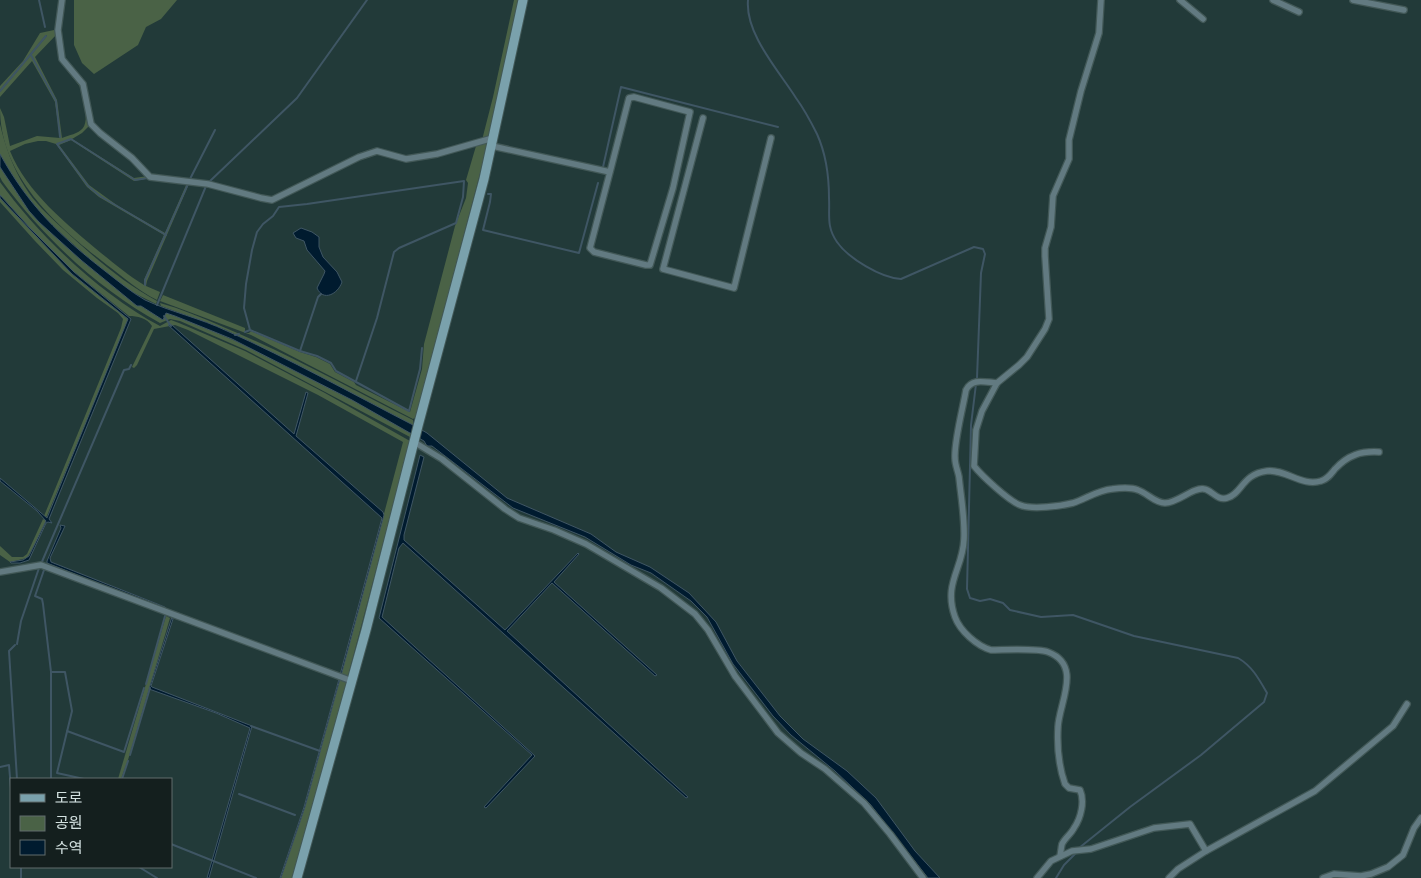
<svg xmlns="http://www.w3.org/2000/svg" width="1421" height="878" font-family="'Libre Baskerville','Noto Sans KR',serif">
<style>
.green{fill:#4a6246;fill-rule:evenodd}
.water{fill:#001b2f;stroke:#3f5664}
.lines{fill:none;stroke-linecap:round;stroke-linejoin:round}
.stream{stroke:#3f5664;stroke-width:2}
.minor-casing{stroke:#425857;stroke-width:8}
.secondary-casing{stroke:#425857;stroke-width:11}
.minor{stroke:#627a81;stroke-width:5.5}
.secondary{stroke:#7aa1ac;stroke-width:9}
</style>
<rect width="100%" height="100%" fill="#223a39"/>
<g class="green">
<polygon points="74,0 177,0 161,19 146,27 138,45 94,74 82,63 74,45"/>
<polygon points="514,0 519,0 489,136 482,140 493,97"/>
<path d="M54 30 58 31 62 60 82 84 90 125 82 133 72 139 134 178 148 176 151 178 134 181 71 140 59 145 89 185 118 206 165 233 187 183 189 184 147 281 146 286 160 292 157 300C139 291 123 277 107 265 57 226 0 177 0 108L4 117 10 146 37 136 60 138 55 102 32 61 0 97V92L47 36V35L45 36 0 90V86L23 61 40 33ZM57 34C59 43 59 53 62 61 66 71 74 78 80 87 84 95 89 121 83 128 78 134 69 135 62 138L57 100 35 57ZM38 141H46L56 144 87 187 99 197 164 235 144 280V285C129 276 115 264 101 253 67 224 27 193 10 151L25 144Z"/>
<path d="M0 124C5 146 13 168 25 187 34 202 48 215 61 227 90 254 122 282 157 301L156 304 130 291 94 263 42 216 11 174 0 154Z"/>
<polygon points="485,142 488,143 416,417 413,419 251,335 160,301 163,295 245,328 245,333 249,333 251,331 300,352 316,357 330,364 335,372 354,382 356,385 410,412 422,369 424,344 455,226 466,198 468,183 466,180 476,146"/>
<path d="M0 167 29 211 39 222 81 260 137 306H141L163 320 166 313 175 316C257 347 335 389 411 433L410 437 246 350 180 321 170 319 160 323C98 289 44 238 2 181L0 177Z"/>
<path d="M0 182C39 236 101 295 160 326L171 320 179 323 245 351 325 393 410 441 348 676 346 677 341 676 403 442 318 395 188 330 175 325 154 329 137 365 134 368 132 367 152 326C147 318 137 316 129 316L74 272 29 227 0 195Z"/>
<polygon points="0,198 72,274 128,319 113,358 46,518 44,516 121,328 123,319 118,313 97,298 63,270 35,241 0,202"/>
<path d="M160 303C181 309 201 317 221 326 287 353 349 388 413 420V425L226 330 161 306Z"/>
<polygon points="43,519 46,521 35,544 27,558 10,562 0,555 0,546 12,557 23,557 27,554"/>
<polygon points="166,616 170,618 128,760 121,779 118,779"/>
<polygon points="340,679 347,682 292,878 281,878 305,807"/>
</g>
<g class="water">
<path d="M0 154C28 205 60 236 105 271 118 281 131 292 145 300 171 312 200 318 227 331 290 359 351 393 413 425L427 433 507 498 591 534 616 552 650 567 689 593 716 622 737 661 780 716 803 739 847 771 876 798 915 851 940 878H928L870 804 835 771 791 735 773 716 733 664 707 617 691 601 651 573 631 565 585 537 513 508 432 446H427L424 441 352 400 232 339 175 316 166 313 163 320 141 306H137L81 260 39 222 29 211 0 167Z"/>
<polygon points="0,195 29,227 74,272 131,319 49,519 52,523 48,522 46,523 29,560 20,563 11,563 10,562 23,560 29,556 46,521 37,511 0,481 0,478 47,518 128,319 72,274 0,198"/>
<path d="M301 228 312 232 319 237V247L323 257 337 272 342 282C338 294 323 302 317 288L324 274 325 271 307 250 304 241 296 238 293 233Z"/>
<polygon points="168,325 172,325 294,434 306,392 308,393 296,436 383,512 384,515 341,676 340,675 382,518"/>
<polygon points="420,455 424,457 404,535 404,540 505,630 578,553 579,554 554,582 657,675 655,676 552,583 507,631 688,797 686,798 403,543 399,548 382,617 535,756 486,808 484,807 532,755 379,618"/>
<polygon points="60,525 65,526 50,558 51,562 165,607 167,611 47,563 47,561 61,528"/>
<polygon points="172,617 173,619 151,686 152,687 252,726 209,878 207,878 250,728 216,713 149,689"/>
<polygon points="339,679 340,679 305,807 281,878 280,878 304,807"/>
</g>
<g class="lines">
<g class="stream">
<polyline points="39,0 45,27"/>
<path d="M748 0C745 34 779 71 796 98 804 109 811 122 817 134 826 154 829 176 829 198 830 215 826 226 837 242 848 258 881 278 901 279L974 247 983 249 985 254 981 273 977 378"/>
<polyline points="31,55 56,101 60,137"/>
<polyline points="0,91 46,36"/>
<polyline points="603,167 621,87 778,127"/>
<polyline points="148,178 135,180 71,139 57,144 88,186 100,196 166,235"/>
<polyline points="190,179 215,130"/>
<polyline points="209,182 297,98 367,0"/>
<polyline points="488,194 491,194 490,202 483,230 579,253 598,183"/>
<polyline points="145,285 145,280 188,184"/>
<polyline points="157,305 206,186"/>
<polyline points="164,316 171,326"/>
<polyline points="250,330 300,351 317,356 331,363 336,371 409,411 420,369 422,348"/>
<polyline points="245,332 250,330 244,308 246,284 252,250 257,232 263,224 273,216 279,207 307,204 464,181 463,197 456,223 399,248 394,252 377,318 356,381"/>
<polyline points="235,335 239,334"/>
<polyline points="300,351 318,297 321,294"/>
<path d="M976 384 971 425 967 589 970 598 980 601 990 599 1003 603 1010 610 1041 617 1073 615 1134 636 1238 658C1252 666 1259 679 1267 693L1264 702 1201 755 1130 807 1079 848"/>
<polyline points="41,564 124,370 129,369 131,365"/>
<polyline points="44,570 35,596 42,599 43,604 51,672 51,779"/>
<polyline points="17,644 21,621 39,568"/>
<polyline points="15,645 9,651 17,779"/>
<polyline points="52,672 65,672 72,711 57,773 84,779"/>
<polyline points="146,684 165,616"/>
<polyline points="251,726 320,751"/>
<polyline points="67,731 124,752 144,688"/>
<polyline points="130,755 150,688"/>
<polyline points="0,767 9,765 11,789"/>
<polyline points="122,779 128,761"/>
<polyline points="239,794 295,815"/>
<polyline points="171,844 256,878"/>
<polyline points="21,867 21,878"/>
<polyline points="139,867 157,878"/>
<polyline points="1056,878 1064,865 1076,853"/>
</g>
<defs>
<g id="minor">
<polyline points="62,0 58,30 62,59 83,84 91,124 100,133 132,158 150,177 208,184 261,198 272,200 359,157 377,151 406,159 437,154 493,138"/>
<path d="M1101 0 1099 33 1081 91 1069 140V159L1053 196 1051 227 1045 248V256L1049 319 1045 329 1027 357 1019 365 997 383 982 411 976 430 974 466C982 476 1009 501 1020 505 1032 510 1061 506 1073 503 1086 499 1098 490 1112 489 1119 488 1131 487 1138 490 1147 493 1155 503 1165 503 1178 503 1193 487 1204 489 1212 490 1217 501 1227 498 1242 494 1242 474 1267 471 1286 469 1302 487 1321 481 1328 479 1331 474 1335 469 1348 455 1361 451 1379 452"/>
<polyline points="1180,0 1203,19"/>
<polyline points="1273,0 1299,12"/>
<polyline points="1353,0 1404,10"/>
<polyline points="703,118 663,269 734,288 771,138"/>
<polyline points="492,146 610,172 629,98 634,97 690,112 673,188 650,265 646,265 594,252 590,248 610,172"/>
<path d="M997 383C984 382 972 378 966 390 963 408 954 441 955 458 955 465 958 471 959 477 961 497 965 519 964 539 963 569 943 583 955 617 960 631 977 646 991 650 1004 650 1037 648 1048 652 1083 665 1059 703 1058 727 1057 745 1059 767 1065 784L1069 788 1080 790C1085 801 1081 818 1074 828 1071 834 1065 838 1062 844 1061 848 1061 852 1060 856"/>
<polyline points="414,442 442,459 505,509 519,518 554,530 586,544 661,588 695,614 708,630 735,676 778,733 801,753 825,769 864,803 890,834 923,878"/>
<polyline points="0,572 41,565 352,681"/>
<polyline points="1037,878 1051,861 1072,851 1091,849 1154,828 1190,824 1206,851"/>
<polyline points="1169,878 1178,869 1206,851 1315,791 1393,726 1407,704"/>
<polyline points="1323,878 1334,874 1361,876 1371,874 1388,867 1403,855 1414,828 1421,818"/>
</g>
<polyline id="secondary" points="297,878 366,630 418,426 484,179 523,0"/>
</defs>
<use href="#minor" class="minor-casing"/>
<use href="#secondary" class="secondary-casing"/>
<use href="#minor" class="minor"/>
<use href="#secondary" class="secondary"/>
</g>
<rect x="10" y="778" width="162" height="90" fill="#141f1e" stroke="#606d6c"/>
<rect x="20" y="794" width="25" height="8" fill="#7aa1ac" stroke="#606d6c"/>
<text x="55" y="803" font-size="15" fill="#d3e1e0">도로</text>
<rect x="20" y="816" width="25" height="15" fill="#4a6246" stroke="#606d6c"/>
<text x="55" y="828" font-size="15" fill="#d3e1e0">공원</text>
<rect x="20" y="840" width="25" height="15" fill="#001b2f" stroke="#606d6c"/>
<text x="55" y="853" font-size="15" fill="#d3e1e0">수역</text>
</svg>
